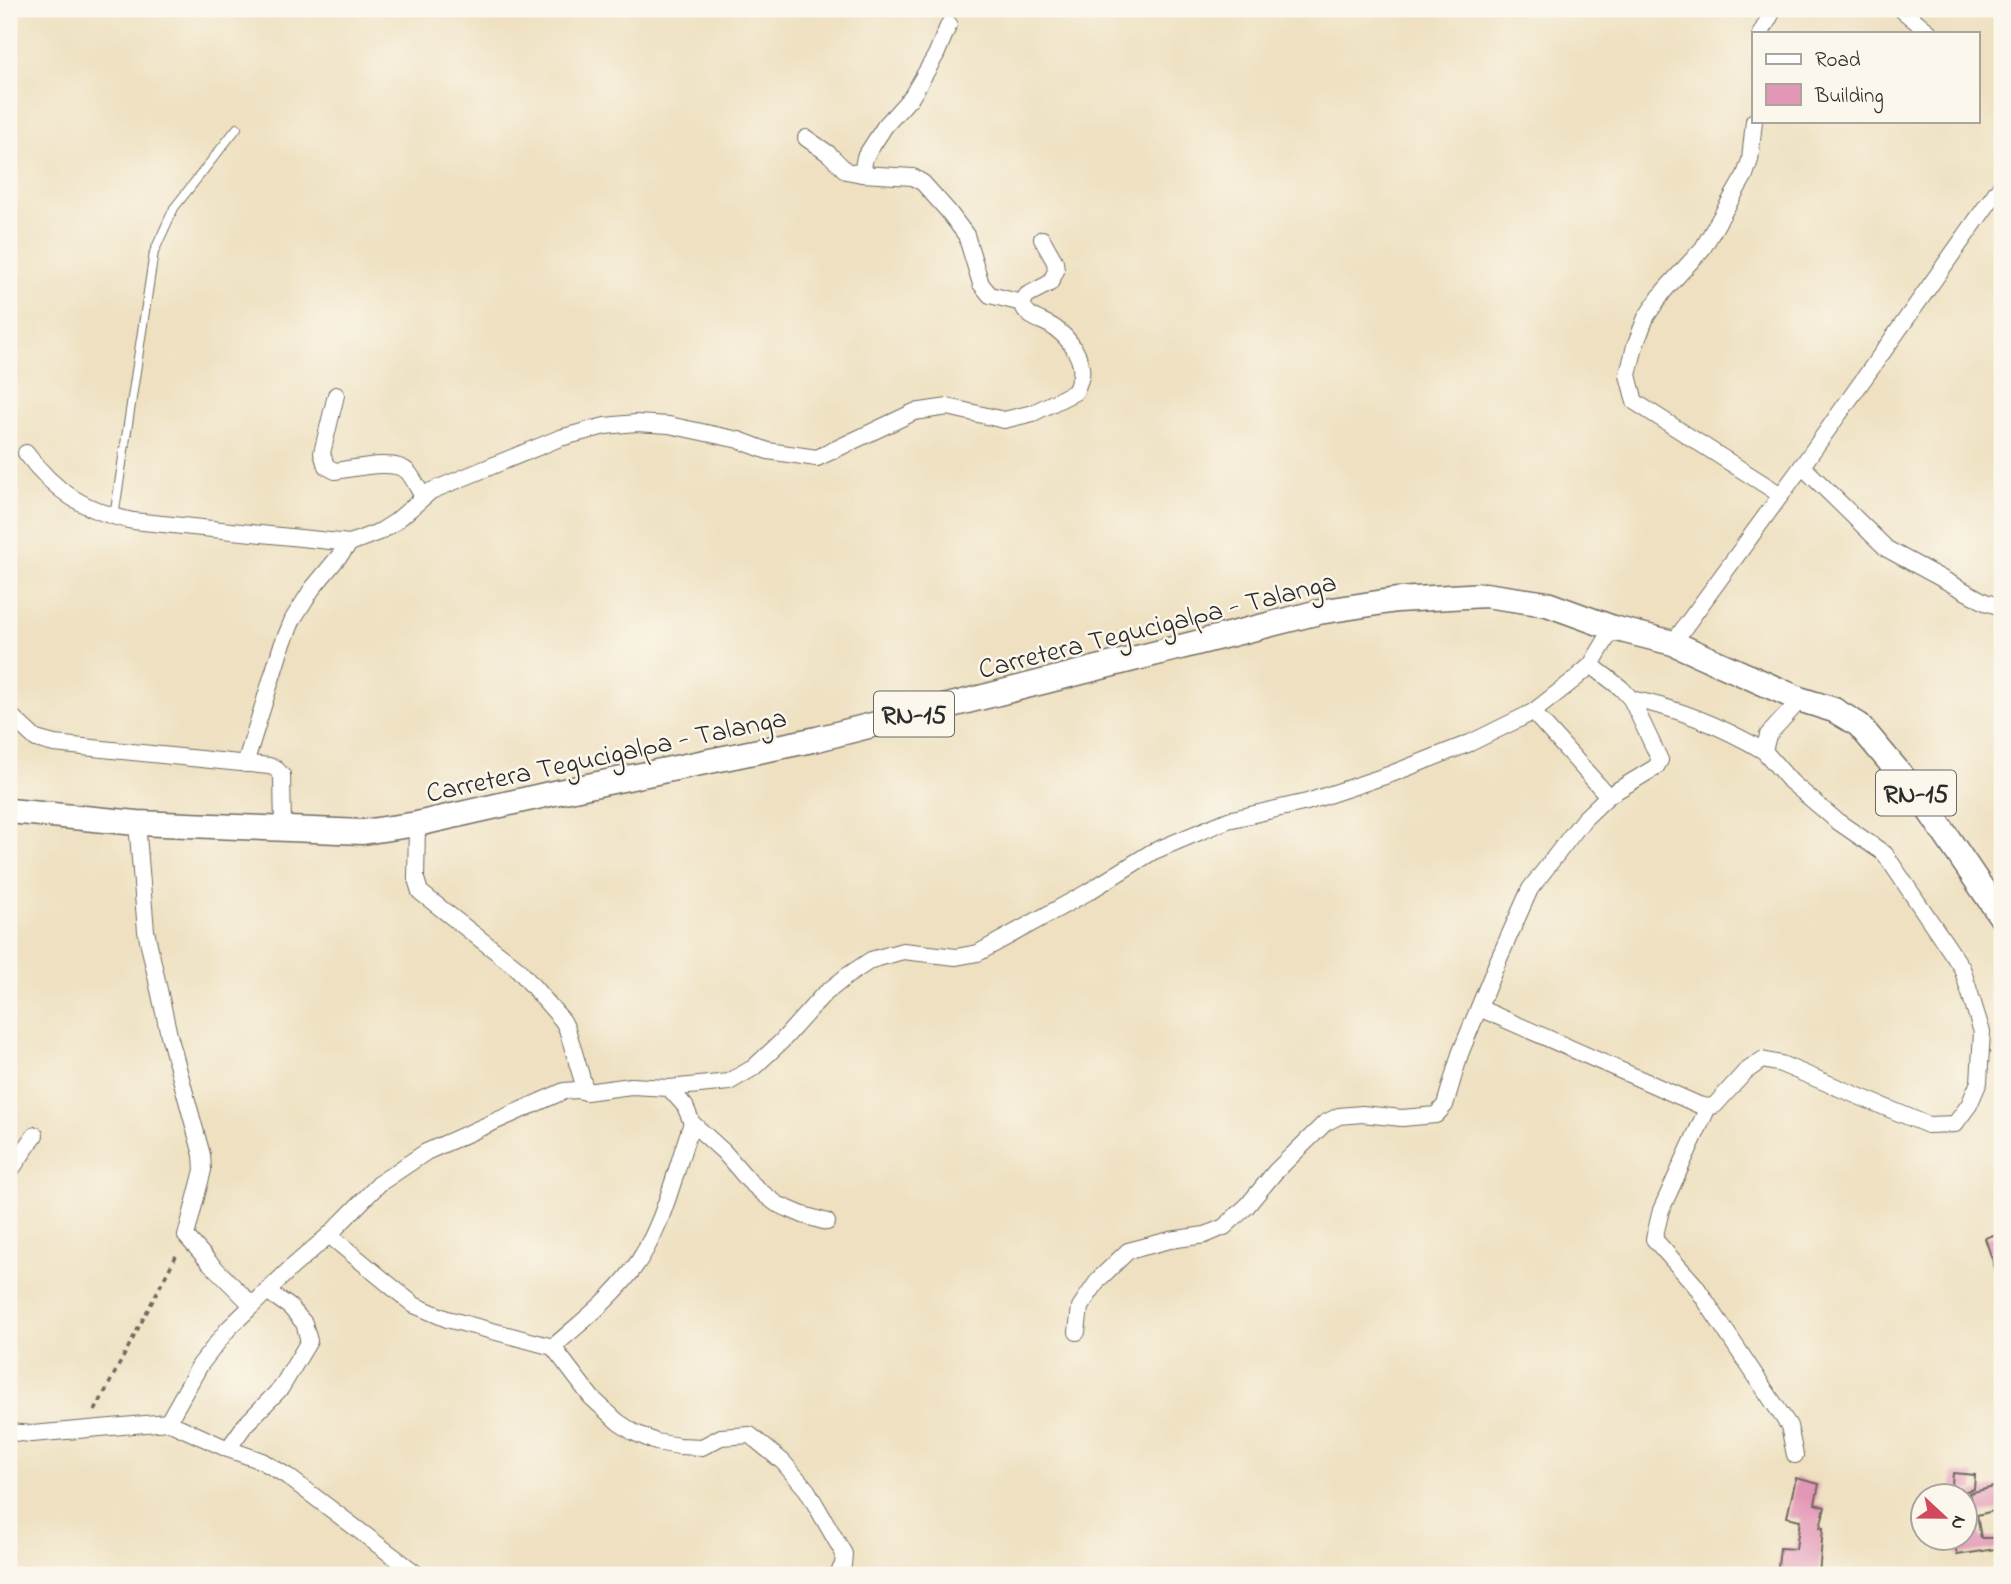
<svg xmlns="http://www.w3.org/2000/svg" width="2011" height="1584" font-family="'Indie Flower',sans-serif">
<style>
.building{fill:#e397b6}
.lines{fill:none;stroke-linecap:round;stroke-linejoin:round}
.lane-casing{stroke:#6f6a5f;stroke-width:10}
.street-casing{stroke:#6f6a5f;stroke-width:18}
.primary-casing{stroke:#6f6a5f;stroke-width:27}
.path{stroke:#6f6a5f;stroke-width:3.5;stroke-dasharray:5 5;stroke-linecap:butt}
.lane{stroke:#fff;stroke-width:8}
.street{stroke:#fff;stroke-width:16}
.primary{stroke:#fff;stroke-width:24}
.labels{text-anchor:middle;stroke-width:5;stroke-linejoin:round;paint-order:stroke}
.shield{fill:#fbf7ec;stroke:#696865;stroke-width:2}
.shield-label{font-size:26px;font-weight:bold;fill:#2b2b2b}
.street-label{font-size:28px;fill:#2b2b2b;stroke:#fbf7ec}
</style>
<rect width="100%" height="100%" fill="#fbf7ec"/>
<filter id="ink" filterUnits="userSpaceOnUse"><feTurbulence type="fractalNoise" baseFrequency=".0143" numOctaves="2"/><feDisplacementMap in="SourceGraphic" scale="14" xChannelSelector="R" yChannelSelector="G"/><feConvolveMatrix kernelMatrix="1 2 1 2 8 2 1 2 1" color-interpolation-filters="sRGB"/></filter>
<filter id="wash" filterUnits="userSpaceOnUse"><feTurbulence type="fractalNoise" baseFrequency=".00686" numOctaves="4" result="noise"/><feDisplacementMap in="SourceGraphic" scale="28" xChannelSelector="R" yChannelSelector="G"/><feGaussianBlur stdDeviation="1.57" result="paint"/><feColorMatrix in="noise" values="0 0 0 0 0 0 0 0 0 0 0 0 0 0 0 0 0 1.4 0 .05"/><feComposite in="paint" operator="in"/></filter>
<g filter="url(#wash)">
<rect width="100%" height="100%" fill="#eee0c0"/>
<g id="blocks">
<g class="building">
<polygon points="2002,1232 2002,1280 1999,1280 1985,1238"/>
<polygon points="1953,1473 1975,1475 1974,1489 1951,1495"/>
<polygon points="1796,1478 1819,1484 1815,1504 1825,1507 1820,1528 1823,1528 1819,1575 1777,1575 1780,1548 1796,1549 1800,1520 1787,1517"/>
<polygon points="1998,1486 2002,1509 1977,1515 1981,1538 2002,1538 2002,1548 1957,1555 1954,1538 1965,1538 1965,1502 1971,1501 1969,1493"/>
</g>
</g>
</g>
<g filter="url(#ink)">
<use href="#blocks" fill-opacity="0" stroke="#6f6a5f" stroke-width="2"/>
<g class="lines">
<defs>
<polyline id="lane" points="114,517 154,252 174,208 237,128"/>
<g id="street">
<polyline points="1901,9 1930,33"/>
<polyline points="949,24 936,55 912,96 885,126 865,157 862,174 913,177 923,183 948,211 966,235 981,284 990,295 1022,303"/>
<polyline points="1761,33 1774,9"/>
<polyline points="1754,121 1750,160 1745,175 1703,248 1664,291 1646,317 1635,346 1628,375 1635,402 1781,495"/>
<polyline points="806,138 829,154 846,171 862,174"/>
<path d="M336 395 322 453 326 466 335 471C353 469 394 458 408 472 414 479 418 489 423 496"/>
<path d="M26 453C55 492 85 511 133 521L350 543"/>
<polyline points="1802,466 1887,549 1985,602 2002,607"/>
<polyline points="1673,643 1802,466 2002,184"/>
<path d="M1631 699C1678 708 1723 727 1764 751"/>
<polyline points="1533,712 1608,796"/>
<polyline points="9,714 36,739 54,744 269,766 275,768 282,775 283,829"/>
<path d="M245 764 281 648 293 619 312 589 350 543 381 531 395 522 431 491 560 438 605 426 636 423 669 425 739 440 768 451 817 458 914 412 948 407 1004 420 1033 413 1075 392C1077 387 1080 381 1081 376 1084 359 1069 338 1056 329 1043 319 1027 320 1022 303L1027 295 1050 283 1056 271 1055 262 1042 239"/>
<polyline points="137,823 146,931 169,1035 202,1155 203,1170 186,1236 210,1263 252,1305"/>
<polyline points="417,824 416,879 420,892 517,968 563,1021 567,1029 586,1092"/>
<polyline points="1479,1008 1699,1105 1708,1107 1715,1105 1745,1072 1762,1060 1781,1064 1928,1125 1955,1124 1969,1105 1979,1082 1982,1032 1962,968 1885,854 1837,821 1791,782 1764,751 1768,735 1801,699"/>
<polyline points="669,1088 729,1082 753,1068 781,1042 822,996 847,976 871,960 903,951 956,957 978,953 1088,892 1152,852 1228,820 1307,802 1391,774 1470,743 1533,712 1575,679 1591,665 1613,628"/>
<polyline points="1708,1107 1661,1210 1654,1239 1695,1285 1789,1426 1795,1455"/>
<polyline points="9,1173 35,1135"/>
<polyline points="329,1235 414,1305 447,1319 553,1347 591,1397 618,1422 633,1432 656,1442 679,1446 702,1447 721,1437 750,1435 783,1462 807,1490 844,1554 843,1565 837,1575"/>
<polyline points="1077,1332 1080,1307 1099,1279 1128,1251 1170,1240 1205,1235 1224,1227 1247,1206 1275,1172 1325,1123 1339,1116 1362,1114 1402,1118 1436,1115 1445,1105 1460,1054 1497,963 1530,889 1584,819 1608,796 1656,767 1660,760 1631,699 1621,688 1591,665"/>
<path d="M553 1347C580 1323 609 1301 631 1272 664 1229 674 1173 692 1123"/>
<polyline points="168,1422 200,1365 228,1329 291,1268 329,1235 380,1183 426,1152 564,1091 577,1090 586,1092 631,1086 669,1088 685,1106 692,1123 724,1152 749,1181 765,1195 777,1204 803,1215 827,1222"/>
<polyline points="9,1432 32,1434 168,1422 228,1449 262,1461 287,1476 418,1575"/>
<polyline points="228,1449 245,1425 281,1388 309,1341 304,1323 290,1307 267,1291"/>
</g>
<polyline id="primary" points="9,811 137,823 363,832 417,824 554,793 817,739 1319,612 1397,600 1485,595 1547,604 1613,628 1673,643 1799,699 1834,710 1859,725 1922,800 2002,918"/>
</defs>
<use href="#lane" class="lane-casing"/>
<use href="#street" class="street-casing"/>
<use href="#primary" class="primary-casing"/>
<polyline class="path" points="95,1411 177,1254"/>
<use href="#lane" class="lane"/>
<use href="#street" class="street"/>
<use href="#primary" class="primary"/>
</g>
</g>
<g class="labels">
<g class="shield">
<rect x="874" y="691.5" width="80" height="45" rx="5"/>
<rect x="1876" y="770.5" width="80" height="45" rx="5"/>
</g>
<g class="shield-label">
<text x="914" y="723">RN-15</text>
<text x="1916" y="802">RN-15</text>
</g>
<g class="street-label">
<text transform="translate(1157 624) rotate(-14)" y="10">Carretera Tegucigalpa - Talanga</text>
<text transform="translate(606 754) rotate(-12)" y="10">Carretera Tegucigalpa - Talanga</text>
</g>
</g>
<rect width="2011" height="1584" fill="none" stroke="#fbf7ec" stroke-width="35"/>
<rect x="1752" y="32" width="228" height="91" fill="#fbf7ec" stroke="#a8a59f" stroke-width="2"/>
<rect x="1766" y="54" width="35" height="10" fill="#ffffff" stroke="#a8a59f" stroke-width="2"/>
<text x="1815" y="66" font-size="21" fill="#2b2b2b">Road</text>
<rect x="1766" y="84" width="35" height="21" fill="#e397b6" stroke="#a8a59f" stroke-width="2"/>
<text x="1815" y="102" font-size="21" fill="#2b2b2b">Building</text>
<g transform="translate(1944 1517) rotate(112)"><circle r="33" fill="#fbf7ec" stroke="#a8a59f" stroke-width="2"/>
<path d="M0-5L12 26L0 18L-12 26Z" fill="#d1495b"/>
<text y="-10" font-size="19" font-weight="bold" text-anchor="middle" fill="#2b2b2b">N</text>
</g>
</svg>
